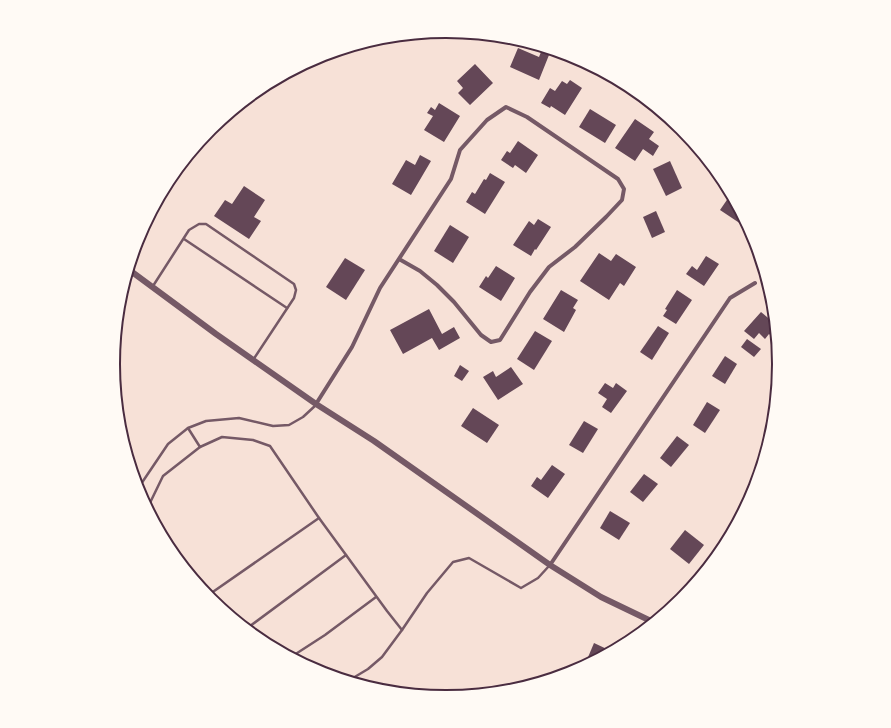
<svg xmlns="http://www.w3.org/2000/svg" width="891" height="728" font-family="'Titillium Web',sans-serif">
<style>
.building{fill:#644757}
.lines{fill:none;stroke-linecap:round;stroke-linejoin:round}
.service{stroke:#755966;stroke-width:2.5}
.minor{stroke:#755966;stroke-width:4}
.tertiary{stroke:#755966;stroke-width:6}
.rim{fill:none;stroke:#4a2c40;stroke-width:2}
</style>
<rect width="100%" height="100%" fill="#f7e1d7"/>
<g class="building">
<polygon points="518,48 539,57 541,52 549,55 539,80 510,67"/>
<polygon points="475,64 493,83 470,105 458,93 463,88 457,81"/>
<polygon points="570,80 582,88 565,115 551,106 550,108 541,103 550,88 555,91 562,81 567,84"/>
<polygon points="439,103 460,116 444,142 424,130 433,116 427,113 431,107 435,110"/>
<polygon points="590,109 616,125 605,143 579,127"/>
<polygon points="635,119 654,132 649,139 659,146 653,156 643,149 635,161 615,148"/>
<polygon points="518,141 538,155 526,173 515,165 513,168 501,160 507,151 510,153"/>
<polygon points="420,155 431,161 411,195 392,184 406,160 415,165"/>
<polygon points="670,161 682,188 666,196 653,169"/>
<polygon points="490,173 505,182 485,214 466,202 472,192 475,194 484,179 486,180"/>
<polygon points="244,186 265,200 254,217 261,221 249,239 214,216 225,200 232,204"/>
<polygon points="731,194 746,223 744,226 720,210"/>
<polygon points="656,211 665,232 652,238 643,217"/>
<polygon points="538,219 551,227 536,250 535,249 531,256 513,245 529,221 534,225"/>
<polygon points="450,225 469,237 453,263 434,251"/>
<polygon points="599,253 611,261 616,254 636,267 624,286 620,283 609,300 580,281"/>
<polygon points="706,256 719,264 704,286 686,274 692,266 697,270"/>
<polygon points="345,258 365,270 346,300 326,287"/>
<polygon points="496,266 515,278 501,301 479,287 486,276 488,278"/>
<polygon points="561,290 578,300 573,308 576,310 564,332 543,319"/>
<polygon points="677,290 692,300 676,324 663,316 667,310 665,309"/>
<polygon points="429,309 442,334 454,327 460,338 439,350 432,338 403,354 390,330"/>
<polygon points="761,312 774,323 776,336 774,338 769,334 765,339 759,333 754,339 744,331"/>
<polygon points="658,326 669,333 652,360 640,352"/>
<polygon points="535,331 552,341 534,370 517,359"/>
<polygon points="747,339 761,349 754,357 741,347"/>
<polygon points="725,356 737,364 725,384 712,376"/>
<polygon points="460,365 469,371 462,381 454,376"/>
<polygon points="511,367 523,384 498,400 483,377 493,371 496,377"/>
<polygon points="605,383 613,388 616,383 627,391 611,413 602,407 607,399 598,393"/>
<polygon points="707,402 720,410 705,433 693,425"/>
<polygon points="473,408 499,425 487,443 461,426"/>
<polygon points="584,421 598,429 583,453 569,445"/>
<polygon points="677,436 689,445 671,467 660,458"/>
<polygon points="552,465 565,474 548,498 531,486 537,477 541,480"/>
<polygon points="644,474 658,484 643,502 630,492"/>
<polygon points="610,511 630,523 619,540 600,528"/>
<polygon points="685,530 704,545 689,564 670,549"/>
<polygon points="594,643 611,651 589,663 586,662"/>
</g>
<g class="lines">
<g class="service">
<polyline points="184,239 287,308"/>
<polyline points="153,286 189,230 199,224 206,224 294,284 296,290 294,298 253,360"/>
<polyline points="188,428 200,447 222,437 253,440 270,446 319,518 387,611 402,630"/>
<polyline points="137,490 168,444 188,428 206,421 239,418 273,426 289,425 303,417 316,405"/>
<polyline points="147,509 163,476 200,447"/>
<polyline points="207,596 319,518"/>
<polyline points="246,629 346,555"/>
<polyline points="291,657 325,635 376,597"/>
<polyline points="348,681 368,669 382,657 402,630 427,593 453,562 469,558 521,588 538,578 549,566"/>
</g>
<g class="minor">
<polyline points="316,404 352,347 380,288 451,179 460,150 487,120 506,107 527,117 618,179 624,189 622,200 606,217 575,247 549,267 530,292 500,340 491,342 481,335 454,302 437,285 420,271 399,259"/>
<polyline points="550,565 730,298 755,283"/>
</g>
<polyline class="tertiary" points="128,269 216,334 316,404 374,441 550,565 601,597 653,622"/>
</g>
<path d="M0 0H891V728H0ZM120 364a326 326 0 1 1 652 0a326 326 0 1 1-652 0Z" fill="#fffaf5" fill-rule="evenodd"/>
<path class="rim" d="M120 364a326 326 0 1 1 652 0a326 326 0 1 1-652 0Z"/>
</svg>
